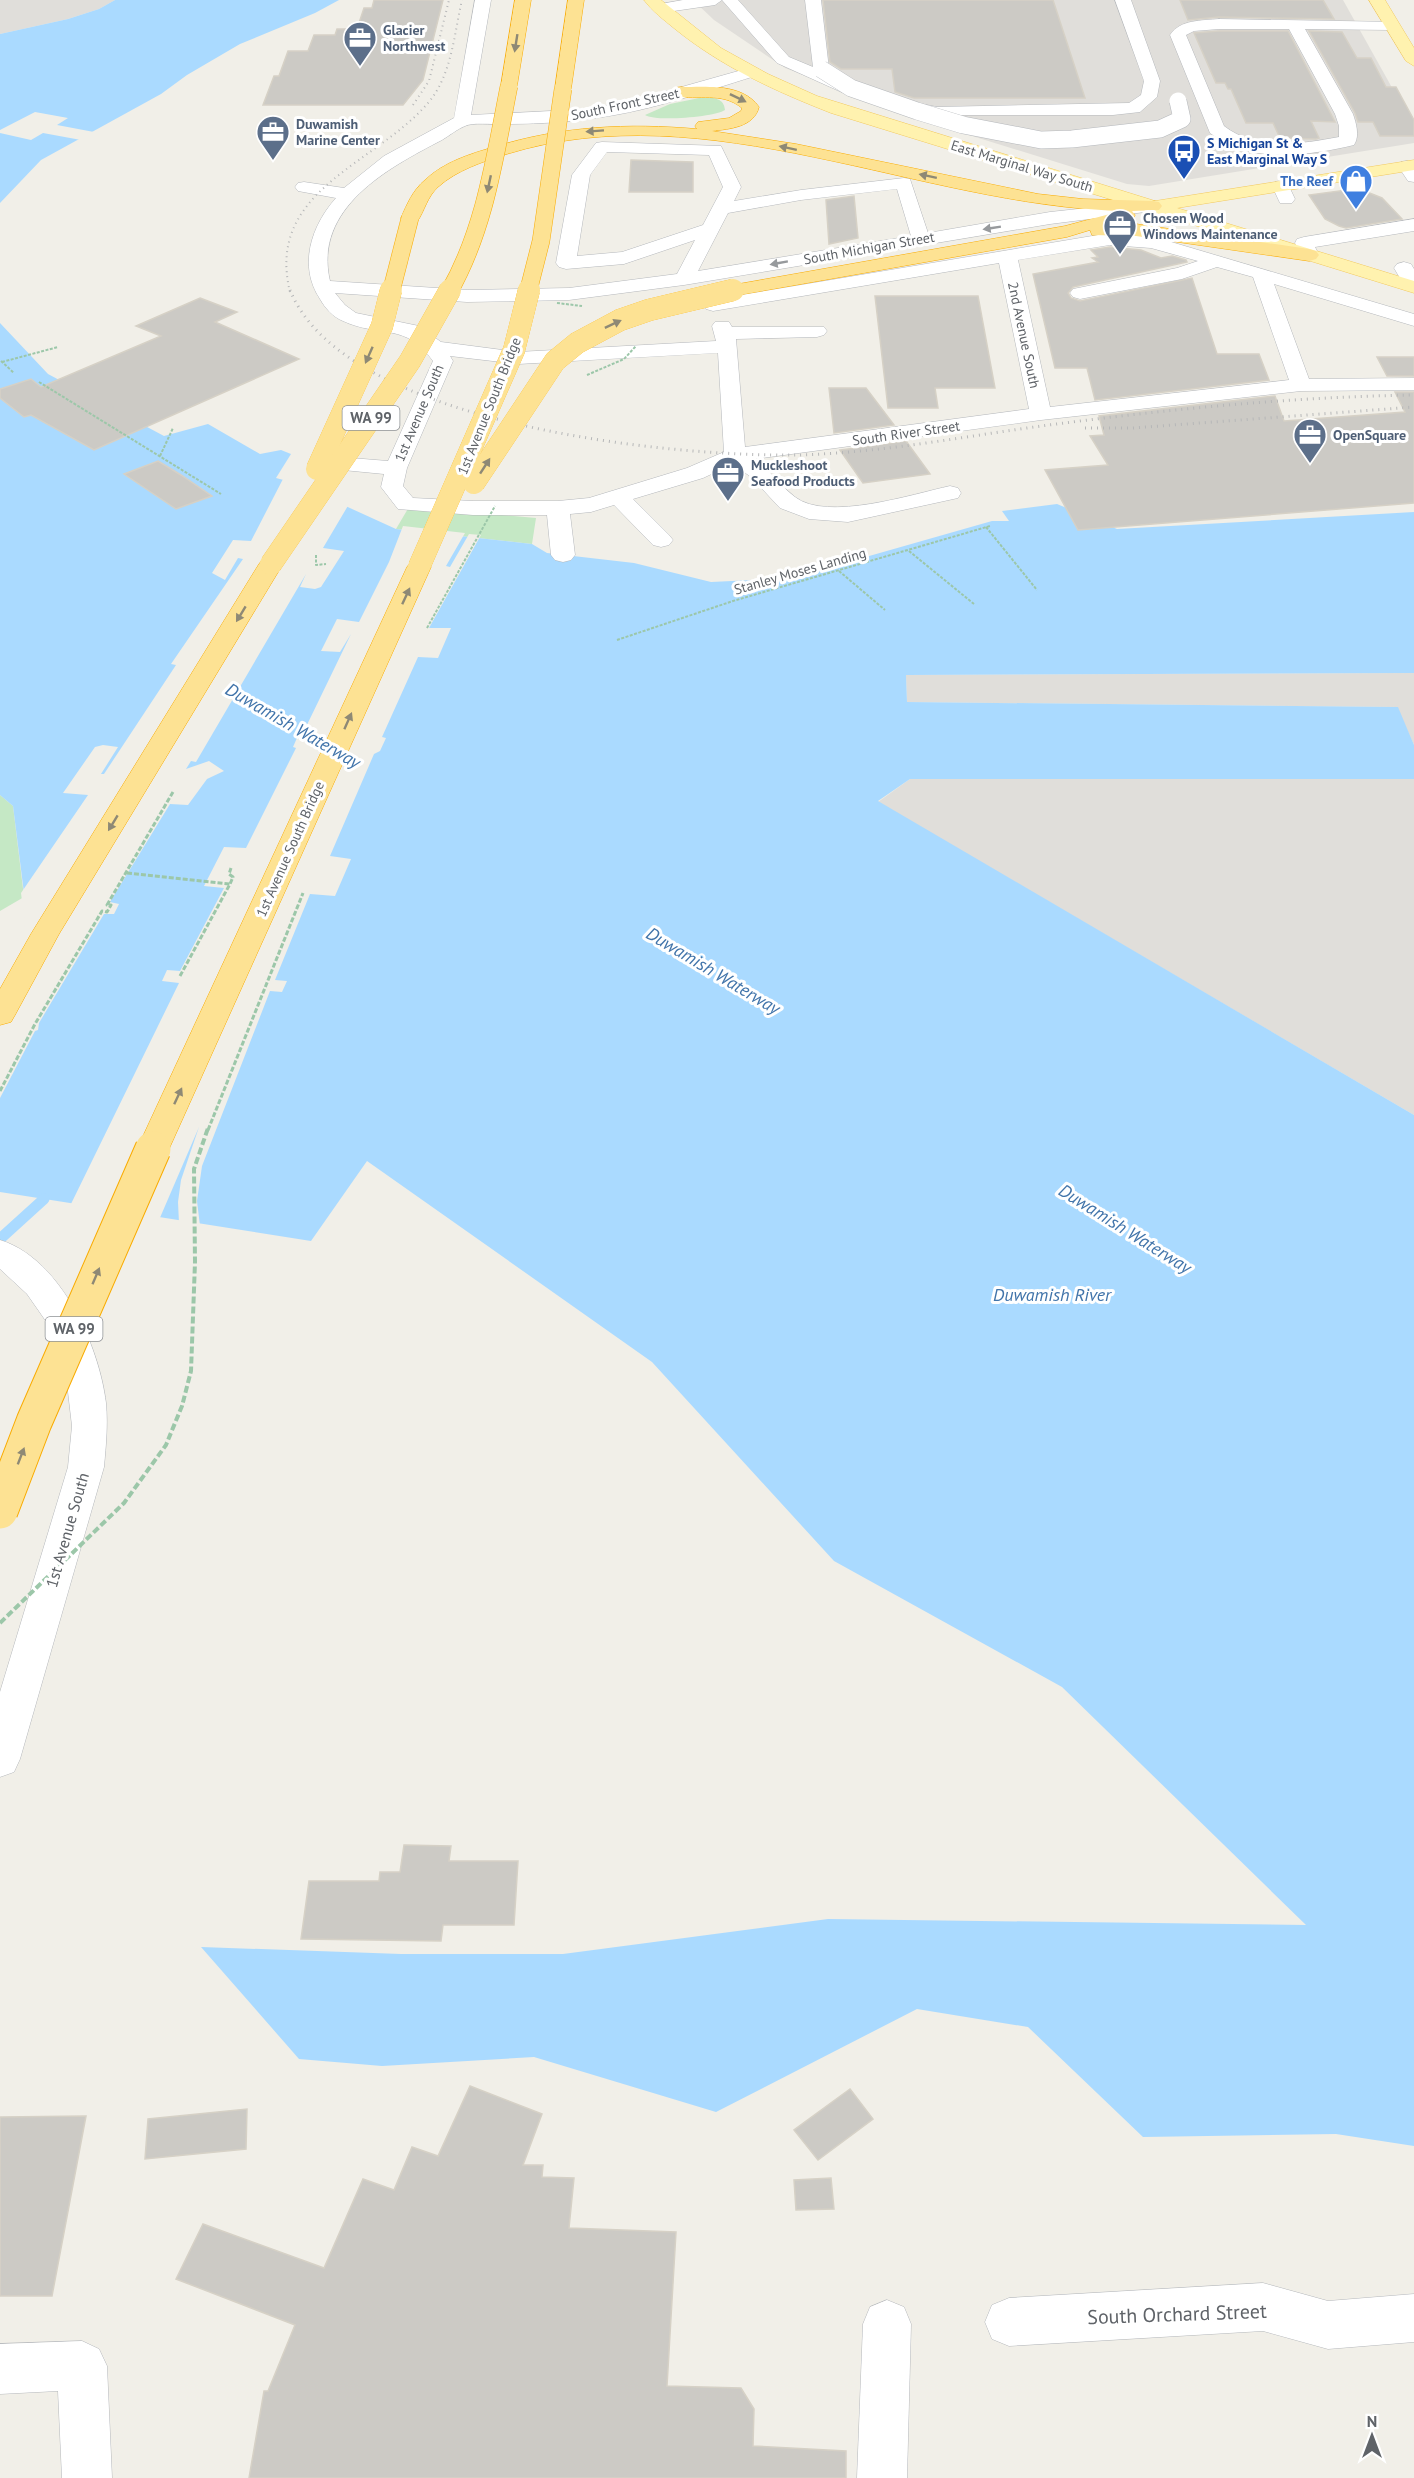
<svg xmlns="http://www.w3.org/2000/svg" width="1414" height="2478" font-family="'PT Sans',sans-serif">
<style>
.industrial{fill:#e0deda}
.green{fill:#c5e8c5}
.water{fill:#aadaff}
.pier{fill:#f1efe8}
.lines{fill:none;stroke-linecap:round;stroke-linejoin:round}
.stream{stroke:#aadaff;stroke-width:11}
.building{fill:#cccac5;stroke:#d6d1c6;stroke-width:1.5}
.minor-casing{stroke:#b5b8bc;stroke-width:1}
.major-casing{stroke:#f2c960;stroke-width:1}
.highway-casing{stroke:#f9ab00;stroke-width:1}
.path-far1{stroke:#9cc7a9;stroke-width:2;stroke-dasharray:3 1.5;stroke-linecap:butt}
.path{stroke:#9cc7a9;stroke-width:3;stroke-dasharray:5 2;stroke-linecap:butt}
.minor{fill:#fff;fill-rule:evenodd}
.major{fill:#fff2af;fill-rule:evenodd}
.highway{fill:#fde293;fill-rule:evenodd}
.rail-far1{stroke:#b6b7b8;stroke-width:2;stroke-dasharray:1 4;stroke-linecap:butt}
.rail{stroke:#b6b7b8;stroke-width:3;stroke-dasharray:1 5;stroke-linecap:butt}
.minor-bridge-casing{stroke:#b5b8bc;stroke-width:18;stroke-linecap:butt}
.highway-bridge-far2-casing{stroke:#f9ab00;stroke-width:18;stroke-linecap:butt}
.highway-bridge-far1-casing{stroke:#f9ab00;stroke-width:22;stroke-linecap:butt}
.highway-bridge-casing{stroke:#f9ab00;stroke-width:37;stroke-linecap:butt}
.path-bridge-far2{stroke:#9cc7a9;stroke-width:2;stroke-dasharray:3 1.5;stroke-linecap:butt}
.path-bridge-far1{stroke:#9cc7a9;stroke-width:3;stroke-dasharray:5 2;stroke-linecap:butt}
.path-bridge{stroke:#9cc7a9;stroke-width:4;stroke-dasharray:7 3;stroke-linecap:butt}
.minor-bridge{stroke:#fff;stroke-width:17}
.highway-bridge-far2{stroke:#fde293;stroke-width:17}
.highway-bridge-far1{stroke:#fde293;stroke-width:22}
.highway-bridge{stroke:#fde293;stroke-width:35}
.oneway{fill:#8e8975}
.oneway2{fill:#979a9d}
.labels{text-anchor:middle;stroke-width:6;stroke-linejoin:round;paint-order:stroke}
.far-service-label{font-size:14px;font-weight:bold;fill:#4e5e75;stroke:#fff;text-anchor:start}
.far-street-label{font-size:14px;fill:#5f6368;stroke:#fff}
.far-transit-label{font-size:14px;font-weight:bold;fill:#164399;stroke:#fff;text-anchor:start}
.far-shop-label{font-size:14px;font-weight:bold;fill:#366cbe;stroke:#fff;text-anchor:end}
.shield{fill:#fff;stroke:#8f9295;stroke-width:1.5}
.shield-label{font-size:15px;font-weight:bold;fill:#5f6368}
.street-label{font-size:16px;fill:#5f6368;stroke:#fff}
.water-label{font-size:18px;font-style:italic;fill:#4174aa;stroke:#fff}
.near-street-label{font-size:20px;fill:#5f6368;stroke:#fff}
</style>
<rect width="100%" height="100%" fill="#f1efe8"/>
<g class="industrial">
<polygon points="0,0 115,0 99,9 68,19 0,34"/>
<polygon points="693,0 1343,0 1414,127 1414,143 1149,186 1127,184 911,117 785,68 714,20"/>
<polygon points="1414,673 1414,745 1397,707 907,702 906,675"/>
<polygon points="910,779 1414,779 1414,1115 878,802"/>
</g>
<g class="green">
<path d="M704 97C714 98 724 98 725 110 715 117 655 122 645 115L670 104Z"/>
<polygon points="409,507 536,518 532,544 396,529"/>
<polygon points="0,795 13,806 24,897 0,911"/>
</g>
<g class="water">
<polygon points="115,0 339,0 315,13 240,44 187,75 161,94 41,160 0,203 0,34 68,19 99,9"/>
<polygon points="0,323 48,374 164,436 208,424 260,454 281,450 291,454 276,478 295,483 396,529 532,544 547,553 634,563 711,582 792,578 992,521 1009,521 1002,511 1057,504 1117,529 1414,512 1414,673 906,675 907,702 1398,707 1414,745 1414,779 910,779 878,801 1414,1115 1414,2146 1336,2134 1143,2137 1028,2027 917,2009 716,2112 534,2057 382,2066 299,2059 201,1947 401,1954 563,1954 828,1919 1306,1925 1062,1687 834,1561 652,1362 367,1161 311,1241 0,1192 0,979 28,925 13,806 0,795"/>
</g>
<g class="pier">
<polygon points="35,112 68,118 57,125 94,132 81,140 43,133 31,140 0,133 0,130"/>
<polygon points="284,477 349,504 323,548 344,551 321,587 315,589 300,587 306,574 196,762 191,761 186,769 209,761 224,771 207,779 188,805 170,804 110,902 119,904 114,914 104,914 39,1023 38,1030 35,1031 0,1098 0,972 25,925 21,893 88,795 63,793 95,747 103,745 118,747 101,774 104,774 176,665 171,664 243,559 238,558 225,580 212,573 233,540 251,541"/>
<polygon points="403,526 465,533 446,566 450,567 469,534 481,535 429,628 451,628 438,658 418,657 382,737 386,738 380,751 374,754 330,856 351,859 335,896 310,894 275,980 287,981 282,992 270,991 202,1166 197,1201 200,1226 179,1223 178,1202 181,1180 199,1127 159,1220 70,1206 179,983 162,981 167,970 180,971 224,888 204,886 224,847 246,848 296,748 293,747 300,731 304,731 351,634 340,652 321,651 337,619 359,622 389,562"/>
</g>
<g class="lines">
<polyline class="stream" points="0,1239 44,1199"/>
</g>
<g class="building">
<polygon points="374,0 443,0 423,80 403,105 263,105 274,76 279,76 288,51 308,51 314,35 335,35 337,29 357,29 364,8 372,8"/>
<polygon points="823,0 1053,0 1085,98 914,98 895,92 892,69 841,69 830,62"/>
<polygon points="1180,0 1323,0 1334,19 1219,17 1188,20"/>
<polygon points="1219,31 1288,31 1335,122 1311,121 1319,138 1316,139 1280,138 1273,123 1246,123 1231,89 1228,89 1225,83 1216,83 1194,33"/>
<polygon points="1309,31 1342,32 1357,58 1371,58 1386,87 1396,87 1414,120 1414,136 1380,136 1373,122 1358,122 1355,113"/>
<polygon points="631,160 693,162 693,192 629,192"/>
<polygon points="1347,190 1367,192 1382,198 1402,219 1346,228 1339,226 1325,219 1309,195"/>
<polygon points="854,196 858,238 829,244 826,200"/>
<polygon points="1110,247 1141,250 1161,258 1172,256 1186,260 1187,262 1073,287 1068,293 1071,298 1080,301 1192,278 1217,354 1259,354 1269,380 1095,400 1087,368 1055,368 1033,274 1098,262 1092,258 1098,257 1091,250"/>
<polygon points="875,296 978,296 995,388 935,388 938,408 888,408"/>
<polygon points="200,298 237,312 215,322 299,359 94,450 31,415 24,417 0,398 0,389 31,379 41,387 161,336 136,326"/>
<polygon points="1377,357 1414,357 1414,376 1387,376"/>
<polygon points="829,388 866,388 894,425 834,433"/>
<polygon points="1395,392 1414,392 1414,503 1078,530 1045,470 1108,465 1090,436 1104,435 1099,416 1275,396 1284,421 1405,412"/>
<polygon points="906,441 930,474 863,483 840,450"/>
<polygon points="158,461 181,475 212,496 176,509 124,474"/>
<polygon points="404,1845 451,1846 449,1861 518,1861 514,1925 443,1925 441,1941 301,1939 309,1881 379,1881 380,1872 400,1872"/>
<polygon points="470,2086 542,2114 523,2165 543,2165 542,2177 574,2178 569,2228 676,2232 667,2386 741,2388 754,2409 753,2446 846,2451 846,2478 249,2478 264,2391 268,2391 295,2325 176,2279 203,2224 324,2268 363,2179 394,2190 412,2147 438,2156"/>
<polygon points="850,2089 873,2119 818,2160 794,2130"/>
<polygon points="247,2109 246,2149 145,2159 148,2119"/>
<polygon points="86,2116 52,2296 0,2296 0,2117"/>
<polygon points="831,2178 834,2209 796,2210 794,2180"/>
</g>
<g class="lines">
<defs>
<g id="minor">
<path d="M475 0H491L471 115 590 109 646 97 749 68 757 73 755 76C700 93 644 113 587 119 559 123 530 124 501 124 491 125 474 122 465 126 457 129 449 136 442 140 388 168 313 208 330 281L467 290 569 288 677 274 695 240 624 264 566 269 559 267 556 263 572 175 596 143 602 142 721 146 741 187 734 201 801 190 904 178 910 179 928 233 1050 212 1153 201 1159 202 1162 206 1159 210 1153 211 1050 224 684 285 569 300 467 302 335 293 345 305 356 313 419 326 441 342 518 352 716 341 712 326 715 322H729L732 327H824L827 331 824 335 817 337 736 339 745 447 1029 409 999 263 713 311 706 309 703 305 706 301 1110 233 1151 236 1414 314V326L1274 284 1309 379 1414 378V390L1301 391 1041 420 755 459C770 470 780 486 795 497 827 522 913 494 950 486L958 488 961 493 958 498 848 522 809 519 780 508 751 477 733 464 703 478 633 499 669 535 673 540 669 545 661 547 653 545 614 505 591 512 570 514 575 555 571 560 563 562 555 560 551 555 547 515H473L398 509 381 487 384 474 343 470 340 465 343 460 351 458 388 461 433 361C406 322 380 338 343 321 333 317 325 308 320 299 298 266 311 226 336 198L298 191 295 187 298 183 304 182 344 188 384 156 454 118ZM607 152 709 155 723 187 703 225 622 252 577 256 590 175ZM897 189 911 236 698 271 728 213 801 200ZM1110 245 1151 248 1198 261 1177 268 1073 289 1070 293 1073 297 1080 299 1182 279 1217 267 1253 277 1289 380 1050 407 1018 260ZM718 353 724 452 687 468 589 498 558 501H473L413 498 403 486 407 468 453 361 450 356 518 364Z"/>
<polygon points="683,0 738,0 789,57 813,67 805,0 821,0 829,69 826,73 860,87 862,91 860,95 848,95 777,63 722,0 715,5 660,13 652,8 655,5"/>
<polygon points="1115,0 1131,0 1160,81 1157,97 1140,112 1113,115 950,115 937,117 895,109 893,105 901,100 937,107 1129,103 1141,95 1144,81"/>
<path d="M1219 19 1397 22 1399 25 1397 28 1391 30 1305 29 1353 114C1356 123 1360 136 1354 145 1307 156 1251 164 1210 133L1170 35C1181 19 1201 21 1219 19ZM1219 29H1289L1335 114 1339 126V137C1300 144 1258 152 1224 126L1186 35 1194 31Z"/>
<polygon points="1407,161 1414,163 1414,182 1408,181 1398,166 1401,162"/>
<polygon points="1281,181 1287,182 1295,199 1292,203 1280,203 1272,186 1275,182"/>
<polygon points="1414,219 1414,231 1315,247 1319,255 1316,259 1302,259 1295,243 1297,239 1304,237"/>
<polygon points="1404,262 1411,264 1414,269 1414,292 1407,290 1394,268 1397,264"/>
<path d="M0 1240C60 1258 99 1345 106 1403 108 1425 106 1445 104 1467L20 1759 14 1772 0 1777V1692L68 1467 72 1426 66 1375 50 1327 27 1294 0 1269Z"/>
<polygon points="1263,2283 1328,2301 1414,2294 1414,2342 1328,2349 1263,2331 1009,2346 992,2339 985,2322 992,2305 1009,2298"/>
<polygon points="887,2300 904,2307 911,2324 907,2478 857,2478 863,2324 870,2307"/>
<polygon points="82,2341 99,2349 107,2366 112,2478 62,2478 58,2391 0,2394 0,2344"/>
</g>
<g id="major">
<path d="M644 0H661L721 48 768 74 817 96 1155 201 1414 160V170L1177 208 1414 281V293L831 113C775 91 722 67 675 29 664 20 652 11 644 0Z"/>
<polygon points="1369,0 1385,0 1414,48 1414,66 1406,61"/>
</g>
<g id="highway">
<polygon points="515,0 531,0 517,86 509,91 501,86"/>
<polygon points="568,0 584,0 571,89 563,94 555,89"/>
<path d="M681 87C707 87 742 83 759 107 754 127 730 129 712 131L796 144 1038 194 1083 199 1153 201 1159 202 1162 206 1159 210 1132 211 1135 215 1133 219 1110 225 1136 224 1309 249 1316 251 1319 255 1316 259 1309 261 1136 236 1092 235 1090 230 1067 237 734 296 727 294 724 290 727 286 1065 226 1121 211C919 205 708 92 507 154 482 162 457 170 438 187 427 197 425 210 417 222H403L401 218C407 204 413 190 425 180 444 162 470 154 494 147 562 126 628 123 697 129L695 126 698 122 729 118 741 111 742 108C721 91 699 101 675 96L673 92 675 88Z"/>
<polygon points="271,557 279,559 283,564 59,934 15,1015 11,1022 0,1025 0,989 31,934 259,564 263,559"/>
<polygon points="419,560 427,562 431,567 169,1149 164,1157 153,1160 142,1157 137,1149 407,567 411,562"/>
</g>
</defs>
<use href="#minor" class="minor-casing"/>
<use href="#major" class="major-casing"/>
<use href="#highway" class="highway-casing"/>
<g class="path-far1">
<polyline points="1,361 14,373"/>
<polyline points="2,362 58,347"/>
<polyline points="39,382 221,494"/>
<polyline points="160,456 173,428"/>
<polyline points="986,527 1037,590"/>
<polyline points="909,551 974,604"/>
<polyline points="839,571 885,610"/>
<polyline points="617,640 733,601 990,526"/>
</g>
<g class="path">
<polyline points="127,873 230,884"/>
<polyline points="180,976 230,884 233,877 229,874 231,868"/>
<polyline points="0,1091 35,1024 102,911 107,912 111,905 107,905 173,792"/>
</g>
<use href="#minor" class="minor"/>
<use href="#major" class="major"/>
<use href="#highway" class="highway"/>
<g class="rail-far1">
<polyline points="413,105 429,81 449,0"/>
<path d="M290 292C265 190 375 165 428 103 452 75 454 34 462 0"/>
</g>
<g class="rail">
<path d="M290 290C344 425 671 457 797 455 882 453 965 436 1049 425 1170 409 1292 397 1414 395"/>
<polyline points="1085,428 1133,428 1414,407"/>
</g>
<defs>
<polyline id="minor-bridge" points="821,69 851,88 917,111 963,125 1041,140 1072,139 1160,129 1182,119 1178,101"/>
<g id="highway-bridge-far2">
<polyline points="391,292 410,218"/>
<path d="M449 292C485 229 495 156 509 86"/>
<polyline points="528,292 541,241 563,89"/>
<polyline points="726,292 734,290"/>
</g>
<g id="highway-bridge-far1">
<polyline points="317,469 382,326 391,290"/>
<polyline points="474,483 555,361 577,343 620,320 649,310 733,290"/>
<polyline points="271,564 410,361 450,290"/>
<polyline points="419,567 514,350 529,290"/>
</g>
<polyline id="highway-bridge" points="0,1511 34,1422 153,1149"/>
</defs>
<use href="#minor-bridge" class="minor-bridge-casing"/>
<use href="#highway-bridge-far2" class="highway-bridge-far2-casing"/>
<use href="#highway-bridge-far1" class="highway-bridge-far1-casing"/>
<use href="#highway-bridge" class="highway-bridge-casing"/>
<g class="path-bridge-far2">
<polyline points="557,303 582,306"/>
<polyline points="587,375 624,359 636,346"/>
<polyline points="316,555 316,565 326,564"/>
<polyline points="427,628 495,506"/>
</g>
<polyline class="path-bridge-far1" points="208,1130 303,893"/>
<polyline class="path-bridge" points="0,1623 124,1503 166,1445 182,1406 191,1371 195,1262 194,1169 208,1128"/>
<use href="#minor-bridge" class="minor-bridge"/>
<use href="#highway-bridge-far2" class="highway-bridge-far2"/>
<use href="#highway-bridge-far1" class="highway-bridge-far1"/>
<use href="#highway-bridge" class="highway-bridge"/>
</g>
<defs><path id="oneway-solid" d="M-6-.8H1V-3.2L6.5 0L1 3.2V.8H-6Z" transform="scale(1.5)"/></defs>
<g class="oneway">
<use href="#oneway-solid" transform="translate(516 43) rotate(99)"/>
<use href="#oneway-solid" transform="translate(738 98) rotate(26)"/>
<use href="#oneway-solid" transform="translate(595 131) rotate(176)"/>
<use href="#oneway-solid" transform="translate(788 148) rotate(-168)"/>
<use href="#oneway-solid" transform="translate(928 176) rotate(-168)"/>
<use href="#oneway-solid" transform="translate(489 184) rotate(102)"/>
<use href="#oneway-solid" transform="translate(613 324) rotate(-25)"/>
<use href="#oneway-solid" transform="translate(369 355) rotate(114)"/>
<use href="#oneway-solid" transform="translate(485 466) rotate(-57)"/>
<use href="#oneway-solid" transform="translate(406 596) rotate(-65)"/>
<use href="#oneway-solid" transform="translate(241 614) rotate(121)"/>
<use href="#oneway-solid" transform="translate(348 721) rotate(-66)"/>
<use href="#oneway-solid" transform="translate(113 823) rotate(121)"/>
<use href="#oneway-solid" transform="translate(178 1096) rotate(-65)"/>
<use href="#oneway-solid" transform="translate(96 1276) rotate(-67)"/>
<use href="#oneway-solid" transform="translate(21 1456) rotate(-69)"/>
</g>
<g class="oneway2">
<use href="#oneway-solid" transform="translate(992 228) rotate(171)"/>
<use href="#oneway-solid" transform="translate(779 263) rotate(170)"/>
</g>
<defs>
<symbol id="office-pin" viewBox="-11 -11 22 30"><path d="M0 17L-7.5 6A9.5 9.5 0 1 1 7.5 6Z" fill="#5c6f8a" stroke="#fff"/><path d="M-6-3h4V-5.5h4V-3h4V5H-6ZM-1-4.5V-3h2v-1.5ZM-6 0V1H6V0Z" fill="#fff"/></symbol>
<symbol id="bus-pin" viewBox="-11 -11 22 30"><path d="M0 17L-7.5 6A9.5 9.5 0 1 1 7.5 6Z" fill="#1a4fb4" stroke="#fff"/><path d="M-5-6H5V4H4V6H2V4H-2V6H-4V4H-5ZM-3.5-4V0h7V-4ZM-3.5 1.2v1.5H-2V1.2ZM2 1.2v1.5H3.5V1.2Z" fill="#fff"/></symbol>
<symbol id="shop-pin" viewBox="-11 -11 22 30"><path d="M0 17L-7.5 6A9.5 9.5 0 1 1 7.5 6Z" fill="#3f7fe0" stroke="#fff"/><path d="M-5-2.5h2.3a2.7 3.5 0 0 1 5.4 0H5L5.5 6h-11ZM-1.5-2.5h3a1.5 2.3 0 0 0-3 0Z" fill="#fff"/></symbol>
</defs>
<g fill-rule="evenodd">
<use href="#office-pin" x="341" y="19" width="38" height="52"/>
<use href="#office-pin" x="254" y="113" width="38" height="52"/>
<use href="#bus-pin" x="1165" y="132" width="38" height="52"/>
<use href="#shop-pin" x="1337" y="162" width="38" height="52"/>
<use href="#office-pin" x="1101" y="207" width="38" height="52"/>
<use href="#office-pin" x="1291" y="416" width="38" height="52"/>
<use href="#office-pin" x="709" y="454" width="38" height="52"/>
</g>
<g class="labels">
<g class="far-service-label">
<text x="383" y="35">Glacier<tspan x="383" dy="16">Northwest</tspan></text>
<text x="296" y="129">Duwamish<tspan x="296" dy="16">Marine Center</tspan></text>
<text x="1143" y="223">Chosen Wood<tspan x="1143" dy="16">Windows Maintenance</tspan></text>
<text x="1333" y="440">OpenSquare</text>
<text x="751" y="470">Muckleshoot<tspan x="751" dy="16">Seafood Products</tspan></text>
</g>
<g class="far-street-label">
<text transform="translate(625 104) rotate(-12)" y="5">South Front Street</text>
<text transform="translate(1022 166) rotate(17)" y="5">East Marginal Way South</text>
<text transform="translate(869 248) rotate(-10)" y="5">South Michigan Street</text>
<text transform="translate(1024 335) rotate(78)" y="5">2nd Avenue South</text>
<text transform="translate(489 406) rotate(-68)" y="5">1st Avenue South Bridge</text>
<text transform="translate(419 413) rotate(-67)" y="5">1st Avenue South</text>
<text transform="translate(906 433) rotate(-8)" y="5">South River Street</text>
<text transform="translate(800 571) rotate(-16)" y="5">Stanley Moses Landing</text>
<text transform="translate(290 849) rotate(-66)" y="5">1st Avenue South Bridge</text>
</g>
<g class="far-transit-label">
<text x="1207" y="148">S Michigan St &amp;<tspan x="1207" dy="16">East Marginal Way S</tspan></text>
</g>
<g class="far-shop-label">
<text x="1333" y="186">The Reef</text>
</g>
<g class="shield">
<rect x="342.5" y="406" width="57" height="24" rx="4.5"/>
<rect x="45.5" y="1317" width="57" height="24" rx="4.5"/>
</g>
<g class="shield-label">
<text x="371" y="423">WA 99</text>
<text x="74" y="1334">WA 99</text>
</g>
<g class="street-label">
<text transform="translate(67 1530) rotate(-74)" y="6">1st Avenue South</text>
</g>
<g class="water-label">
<text transform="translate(293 726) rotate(30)" y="6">Duwamish Waterway</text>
<text transform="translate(713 971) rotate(31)" y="6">Duwamish Waterway</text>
<text transform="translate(1125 1229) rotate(32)" y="6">Duwamish Waterway</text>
<text x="1052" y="1301">Duwamish River</text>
</g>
<g class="near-street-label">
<text transform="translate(1177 2314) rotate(-2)" y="7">South Orchard Street</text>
</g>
</g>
<g transform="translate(1372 2436)" stroke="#ffffff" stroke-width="4.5" paint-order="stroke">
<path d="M0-4.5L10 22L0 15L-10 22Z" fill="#5f6368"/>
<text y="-9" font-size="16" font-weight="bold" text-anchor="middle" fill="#5f6368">N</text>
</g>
</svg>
